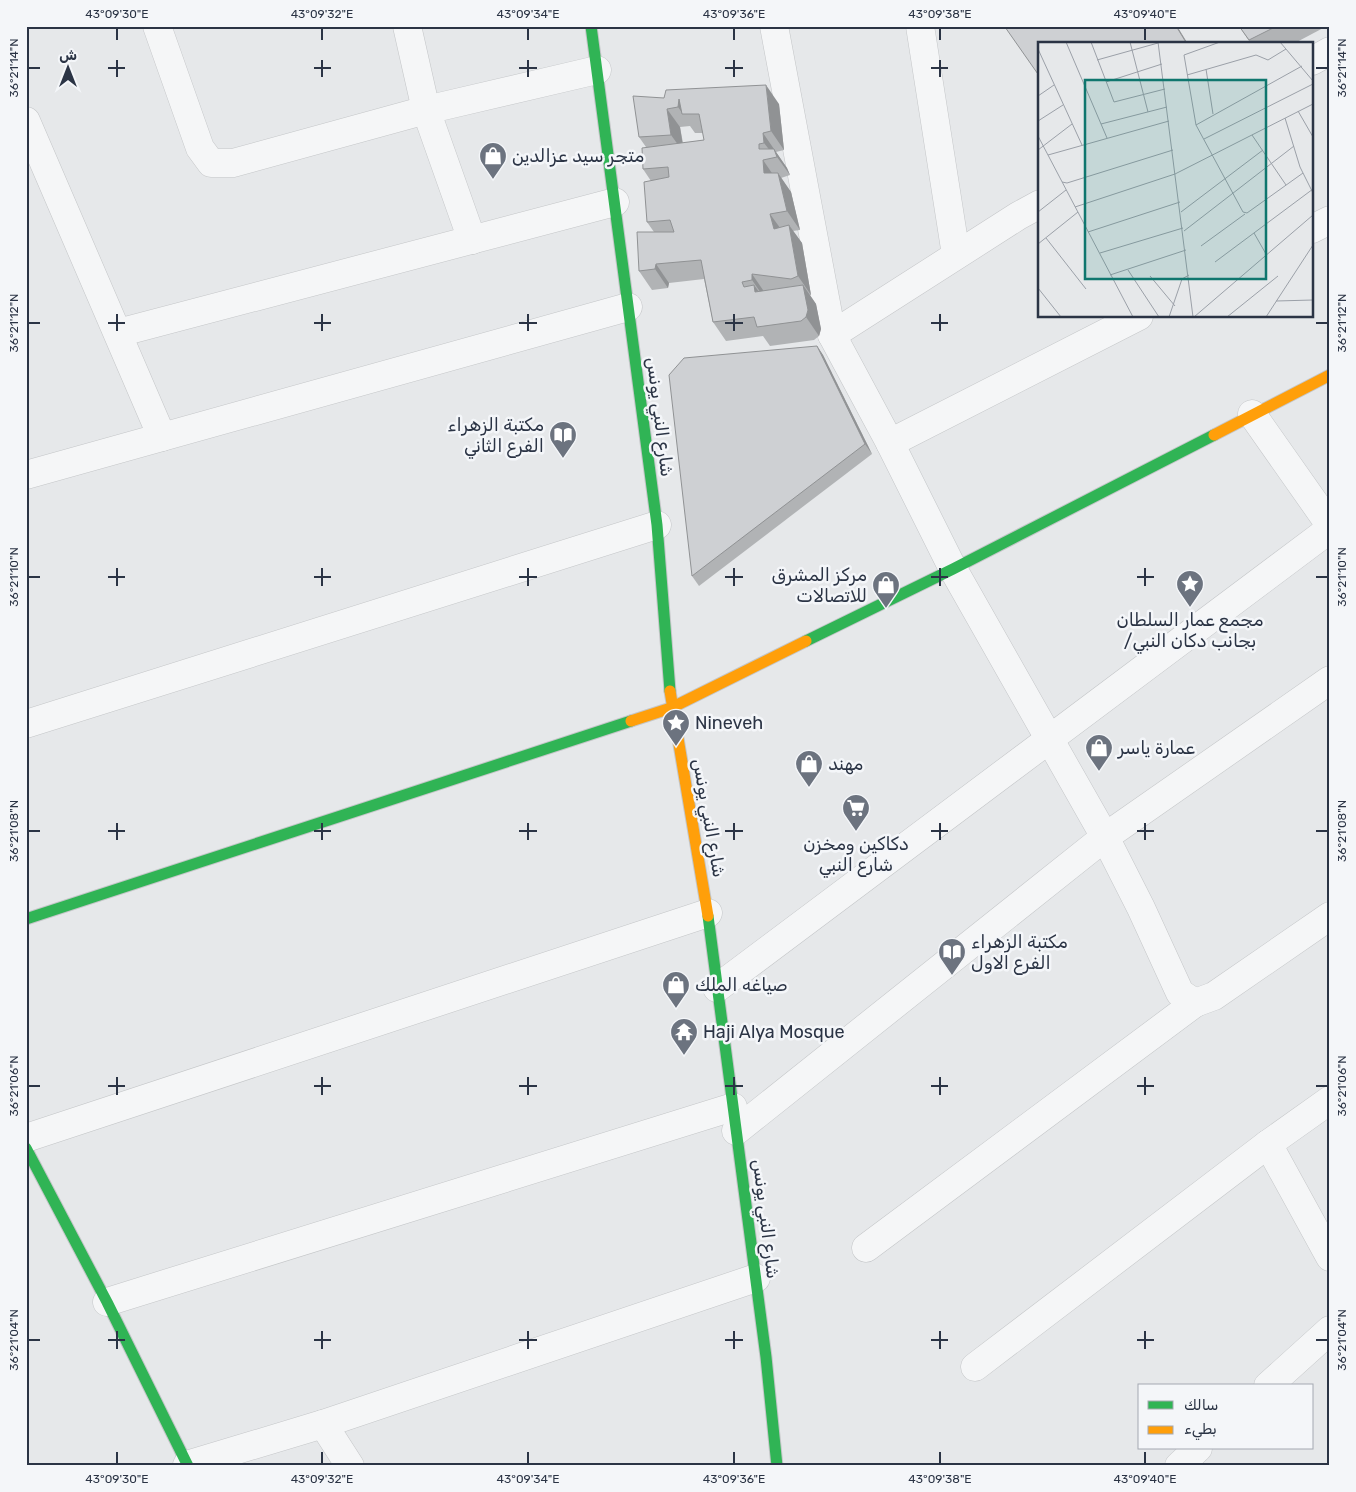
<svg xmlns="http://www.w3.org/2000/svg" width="1356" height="1492" font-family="Rubik,'Noto Sans Arabic',sans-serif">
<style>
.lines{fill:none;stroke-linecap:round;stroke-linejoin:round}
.street-casing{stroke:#c4c6c8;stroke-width:29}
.fast-casing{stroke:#c4c6c8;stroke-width:13}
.slow-casing{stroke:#c4c6c8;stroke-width:13}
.street{stroke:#f5f6f7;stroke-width:28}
.fast{stroke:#30b455;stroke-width:11}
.slow{stroke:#ff9f0a;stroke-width:11}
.wall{fill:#b1b3b5;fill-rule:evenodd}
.shaded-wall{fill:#909294}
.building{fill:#ced0d3;stroke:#909294}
.ticks{fill:none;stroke:#2b3445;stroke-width:2}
.labels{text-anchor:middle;stroke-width:5;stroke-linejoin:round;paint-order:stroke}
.poi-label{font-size:18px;fill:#2b3445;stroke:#f4f6f9;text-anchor:start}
.street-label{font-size:18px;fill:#2b3445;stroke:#f4f6f9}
.inset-road{fill:none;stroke:#9ba0a8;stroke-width:1}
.view{fill:#0f766e;fill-opacity:0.15;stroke:#0f766e;stroke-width:2.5}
.inset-edge{fill:none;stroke:#2b3445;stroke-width:2.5}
.neatline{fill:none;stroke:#2b3445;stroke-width:2}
.ticks-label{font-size:12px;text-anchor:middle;fill:#2b3445}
</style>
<rect width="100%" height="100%" fill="#e6e8ea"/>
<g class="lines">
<defs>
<g id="street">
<polyline points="157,26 200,148 211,163 233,163 426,110 597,70"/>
<polyline points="407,26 426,110 472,240"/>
<polyline points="774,26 832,335 890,443 953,569 1105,837 1141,908 1180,993 1195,1003 1214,996 1330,916"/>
<polyline points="920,26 956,255"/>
<polyline points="1312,61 1330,51"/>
<polyline points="26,121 162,437"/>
<polyline points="1312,229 1330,220"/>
<polyline points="118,333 615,202"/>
<polyline points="832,335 1018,216 1040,204"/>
<polyline points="1252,414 1330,525"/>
<polyline points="890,443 1139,316"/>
<polyline points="26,475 628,307"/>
<polyline points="26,724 657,525"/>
<polyline points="717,988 1330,529"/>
<polyline points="736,1131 1105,837 1330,680"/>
<polyline points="26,1138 708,913"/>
<polyline points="1268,1144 1330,1257"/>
<polyline points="866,1248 1195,1003"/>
<polyline points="107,1302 733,1107"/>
<polyline points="975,1367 1268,1144 1330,1100"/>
<polyline points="1268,1386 1330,1330"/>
<polyline points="323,1424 350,1466"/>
<polyline points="187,1465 323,1424 756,1278"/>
<polyline points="1179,1466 1198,1448"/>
</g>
<g id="fast">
<polyline points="591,26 657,525 670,691"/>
<polyline points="806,641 953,569 1214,435"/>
<polyline points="708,916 766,1357 777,1466"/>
<polyline points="26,919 631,721"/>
<polyline points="26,1148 107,1302 188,1466"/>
</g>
<g id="slow">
<polyline points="1214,435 1330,375"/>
<polyline points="670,691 708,916"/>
<polyline points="631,721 671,708 806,641"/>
</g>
</defs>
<use href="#street" class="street-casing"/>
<use href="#fast" class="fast-casing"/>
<use href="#slow" class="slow-casing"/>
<use href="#street" class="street"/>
<use href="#fast" class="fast"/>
<use href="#slow" class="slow"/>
</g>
<g class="wall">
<polygon points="1239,26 1327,26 1293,44 1251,44"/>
<path d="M664 98 779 104 784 150 776 152 787 168 790 175 781 178 791 192 800 230 793 231 802 243 811 295H810L816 304 821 329 819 336 814 340 770 346 763 336 726 341 713 322 704 279 669 283 668 288 652 290 639 271 654 232 647 222 651 181 643 169 646 147 639 137ZM690 126 695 133H703L704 140 683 143 680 127Z"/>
<polygon points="817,346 823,355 872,454 699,586 692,576"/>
</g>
<g class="shaded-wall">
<polygon points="1176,26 1177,26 1188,44 1187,44"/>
<polygon points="766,85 779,104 784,150 771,131"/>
<polygon points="679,99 683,114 678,107"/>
<polygon points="667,109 680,127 684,153 671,135"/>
<polygon points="763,133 787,168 790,175 777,157 775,157 764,143"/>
<polygon points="763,160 776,179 764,173"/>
<polygon points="778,173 791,192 800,230 787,211"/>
<polygon points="770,214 783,232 774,229"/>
<polygon points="789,225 802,243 811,295 798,276"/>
<polygon points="656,264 669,283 668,288 655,269"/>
<polygon points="752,274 765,293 765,299 752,280"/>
<polygon points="754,285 767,303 755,292"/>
<polygon points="803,285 816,304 821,329 819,336 806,317"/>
<polygon points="817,346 823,355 872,454 865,444"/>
</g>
<g class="building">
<polygon points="1007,26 1176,26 1187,44 1040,44 1040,77 1005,27"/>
<polygon points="1239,26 1277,26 1249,40"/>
<polygon points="766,85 771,131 763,133 764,143 759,144 759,149 774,149 777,157 763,160 764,173 778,173 787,211 770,214 774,229 789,225 798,276 791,279 752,274 752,280 742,282 744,287 754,285 755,292 803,285 808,310 806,317 801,321 757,327 754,317 713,322 701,260 656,264 655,269 639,271 637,232 674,232 670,220 647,222 644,182 669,177 668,167 643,169 642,148 704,140 699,114 682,114 679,99 678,107 667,109 671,135 639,137 633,96 664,98 666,90"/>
<polygon points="817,346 865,444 692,576 669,375 684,358"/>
</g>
<path class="ticks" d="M117 28V40M322 28V40M528 28V40M734 28V40M940 28V40M1145 28V40M117 60V77M322 60V77M528 60V77M734 60V77M940 60V77M28 68H40M108 68H125M314 68H331M519 68H537M725 68H743M931 68H948M1316 68H1328M117 314V331M322 314V331M528 314V331M734 314V331M940 314V331M28 323H40M108 323H125M314 323H331M519 323H537M725 323H743M931 323H948M1316 323H1328M117 568V586M322 568V586M528 568V586M734 568V586M940 568V586M1145 568V586M28 577H40M108 577H125M314 577H331M519 577H537M725 577H743M931 577H948M1137 577H1154M1316 577H1328M117 823V840M322 823V840M528 823V840M734 823V840M940 823V840M1145 823V840M28 831H40M108 831H125M314 831H331M519 831H537M725 831H743M931 831H948M1137 831H1154M1316 831H1328M117 1077V1095M322 1077V1095M528 1077V1095M734 1077V1095M940 1077V1095M1145 1077V1095M28 1086H40M108 1086H125M314 1086H331M519 1086H537M725 1086H743M931 1086H948M1137 1086H1154M1316 1086H1328M117 1331V1349M322 1331V1349M528 1331V1349M734 1331V1349M940 1331V1349M1145 1331V1349M28 1340H40M108 1340H125M314 1340H331M519 1340H537M725 1340H743M931 1340H948M1137 1340H1154M1316 1340H1328M117 1452V1464M322 1452V1464M528 1452V1464M734 1452V1464M940 1452V1464M1145 1452V1464"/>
<defs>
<symbol id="shop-pin" viewBox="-11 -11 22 30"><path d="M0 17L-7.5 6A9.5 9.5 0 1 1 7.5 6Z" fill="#6c737f" stroke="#f4f6f9"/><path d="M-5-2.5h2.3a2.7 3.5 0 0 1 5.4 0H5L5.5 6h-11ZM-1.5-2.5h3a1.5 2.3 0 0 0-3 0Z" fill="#fff"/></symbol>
<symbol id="library-pin" viewBox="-11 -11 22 30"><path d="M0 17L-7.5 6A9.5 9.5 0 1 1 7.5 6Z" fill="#6c737f" stroke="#f4f6f9"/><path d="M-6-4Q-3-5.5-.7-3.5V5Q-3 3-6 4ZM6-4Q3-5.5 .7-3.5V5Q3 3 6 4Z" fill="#fff"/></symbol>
<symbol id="sight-pin" viewBox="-11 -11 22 30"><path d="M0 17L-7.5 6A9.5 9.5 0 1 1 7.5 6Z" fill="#6c737f" stroke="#f4f6f9"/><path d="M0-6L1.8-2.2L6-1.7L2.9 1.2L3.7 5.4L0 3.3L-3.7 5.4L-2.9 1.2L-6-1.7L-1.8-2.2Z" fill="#fff"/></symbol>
<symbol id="supermarket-pin" viewBox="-11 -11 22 30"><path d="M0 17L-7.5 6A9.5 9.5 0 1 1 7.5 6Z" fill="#6c737f" stroke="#f4f6f9"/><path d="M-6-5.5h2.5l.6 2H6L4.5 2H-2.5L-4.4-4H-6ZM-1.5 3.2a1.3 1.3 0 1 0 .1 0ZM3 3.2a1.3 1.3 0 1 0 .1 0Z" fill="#fff"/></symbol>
<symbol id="temple-pin" viewBox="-11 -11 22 30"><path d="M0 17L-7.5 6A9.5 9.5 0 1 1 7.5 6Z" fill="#6c737f" stroke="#f4f6f9"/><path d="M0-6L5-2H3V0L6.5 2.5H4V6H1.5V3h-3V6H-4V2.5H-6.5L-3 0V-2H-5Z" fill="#fff"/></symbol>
</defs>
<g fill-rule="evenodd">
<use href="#shop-pin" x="477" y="140" width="32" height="43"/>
<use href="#library-pin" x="547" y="419" width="32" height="43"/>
<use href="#sight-pin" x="1174" y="568" width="32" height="43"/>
<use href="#shop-pin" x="870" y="569" width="32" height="43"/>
<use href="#sight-pin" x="660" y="707" width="32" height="43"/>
<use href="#shop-pin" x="1083" y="732" width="32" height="43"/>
<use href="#shop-pin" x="793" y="748" width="32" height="43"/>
<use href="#supermarket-pin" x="840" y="792" width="32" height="43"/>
<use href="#library-pin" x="936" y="936" width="32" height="43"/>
<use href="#shop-pin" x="660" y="969" width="32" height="43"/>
<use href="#temple-pin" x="668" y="1016" width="32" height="43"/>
</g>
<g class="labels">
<g class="poi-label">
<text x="512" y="162">متجر سيد عزالدين</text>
<text x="544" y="431" text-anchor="end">مكتبة الزهراء<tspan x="544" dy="21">الفرع الثاني</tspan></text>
<text x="867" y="581" text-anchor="end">مركز المشرق<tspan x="867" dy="21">للاتصالات</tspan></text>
<text x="1190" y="626" text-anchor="middle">مجمع عمار السلطان<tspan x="1190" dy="21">/بجانب دكان النبي</tspan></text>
<text x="695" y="729">Nineveh</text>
<text x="1118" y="754">عمارة ياسر</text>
<text x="828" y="770">مهند</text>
<text x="856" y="850" text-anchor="middle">دكاكين ومخزن<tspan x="856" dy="21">شارع النبي</tspan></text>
<text x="971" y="948">مكتبة الزهراء<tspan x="971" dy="21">الفرع الاول</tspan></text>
<text x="695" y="991">صياغه الملك</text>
<text x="703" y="1038">Haji Alya Mosque</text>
</g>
<g class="street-label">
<text transform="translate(660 417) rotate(83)" y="6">شارع النبي يونس</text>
<text transform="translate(709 818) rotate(80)" y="6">شارع النبي يونس</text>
<text transform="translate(766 1219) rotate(83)" y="6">شارع النبي يونس</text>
</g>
</g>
<g transform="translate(1038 42)">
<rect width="275" height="275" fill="#e6e8ea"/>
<path class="inset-road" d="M28 0 69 96M53 0 76 60 127 47M92 0 110 70M120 0 155 275M182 0 146 13 158 83 205 170 209 171 265 131M242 0 275 39M0 7 44 103M59 18 120 1M168 27 175 72M149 33 218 13 230 18 248 7M68 40 124 22M0 54 16 43M260 69 275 95M247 76 262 125 275 151M0 79 25 63M63 82 129 65M158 83 264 24M214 93 248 143M0 94 95 275M166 97 275 42M0 108 34 82M10 113 131 79M24 140 29 141 135 108M37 165 137 132 275 62M0 170 28 148M143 170 225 108M146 189 256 104M50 190 142 160M216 191 228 212M8 196 48 247M0 202 40 170M163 204 207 172M62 211 145 186M177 220 275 147M90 228 121 275M72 233 148 208M112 234 137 264M0 246 23 275M238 259 275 258M131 275 144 237 151 233M156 275 275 173M189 275 240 234M228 275 275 203"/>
<path class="view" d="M47 38H228V237H47Z"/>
<rect width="275" height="275" class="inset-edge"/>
</g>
<rect width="1356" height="1492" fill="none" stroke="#f4f6f9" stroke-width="55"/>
<rect x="1138" y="1384" width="175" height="65" fill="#f4f6f9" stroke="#a4a8b1"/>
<rect x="1148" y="1401" width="25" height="8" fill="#30b455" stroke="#a4a8b1"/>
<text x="1184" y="1410" font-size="15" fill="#2b3445">سالك</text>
<rect x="1148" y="1426" width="25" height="8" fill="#ff9f0a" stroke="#a4a8b1"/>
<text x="1184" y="1434" font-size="15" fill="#2b3445">بطيء</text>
<g transform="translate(68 68)" stroke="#f4f6f9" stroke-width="4" paint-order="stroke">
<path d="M0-4L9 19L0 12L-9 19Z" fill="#2b3445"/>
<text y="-8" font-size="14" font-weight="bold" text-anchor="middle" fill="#2b3445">ش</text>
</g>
<rect x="28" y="28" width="1300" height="1436" class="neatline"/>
<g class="ticks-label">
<text x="117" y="18">43°09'30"E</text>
<text x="322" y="18">43°09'32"E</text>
<text x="528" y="18">43°09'34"E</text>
<text x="734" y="18">43°09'36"E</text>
<text x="940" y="18">43°09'38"E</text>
<text x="1145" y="18">43°09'40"E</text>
<text transform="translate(14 68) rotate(-90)" y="4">36°21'14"N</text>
<text transform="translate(1342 68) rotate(-90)" y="4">36°21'14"N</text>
<text transform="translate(14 323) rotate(-90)" y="4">36°21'12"N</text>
<text transform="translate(1342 323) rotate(-90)" y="4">36°21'12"N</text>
<text transform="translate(14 577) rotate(-90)" y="4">36°21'10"N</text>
<text transform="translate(1342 577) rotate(-90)" y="4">36°21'10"N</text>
<text transform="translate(14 831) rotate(-90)" y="4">36°21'08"N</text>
<text transform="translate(1342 831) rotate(-90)" y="4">36°21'08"N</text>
<text transform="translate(14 1086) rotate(-90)" y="4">36°21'06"N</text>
<text transform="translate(1342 1086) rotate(-90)" y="4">36°21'06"N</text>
<text transform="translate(14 1340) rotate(-90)" y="4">36°21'04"N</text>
<text transform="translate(1342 1340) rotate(-90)" y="4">36°21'04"N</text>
<text x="117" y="1483">43°09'30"E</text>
<text x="322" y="1483">43°09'32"E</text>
<text x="528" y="1483">43°09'34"E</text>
<text x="734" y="1483">43°09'36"E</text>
<text x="940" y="1483">43°09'38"E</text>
<text x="1145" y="1483">43°09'40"E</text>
</g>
</svg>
